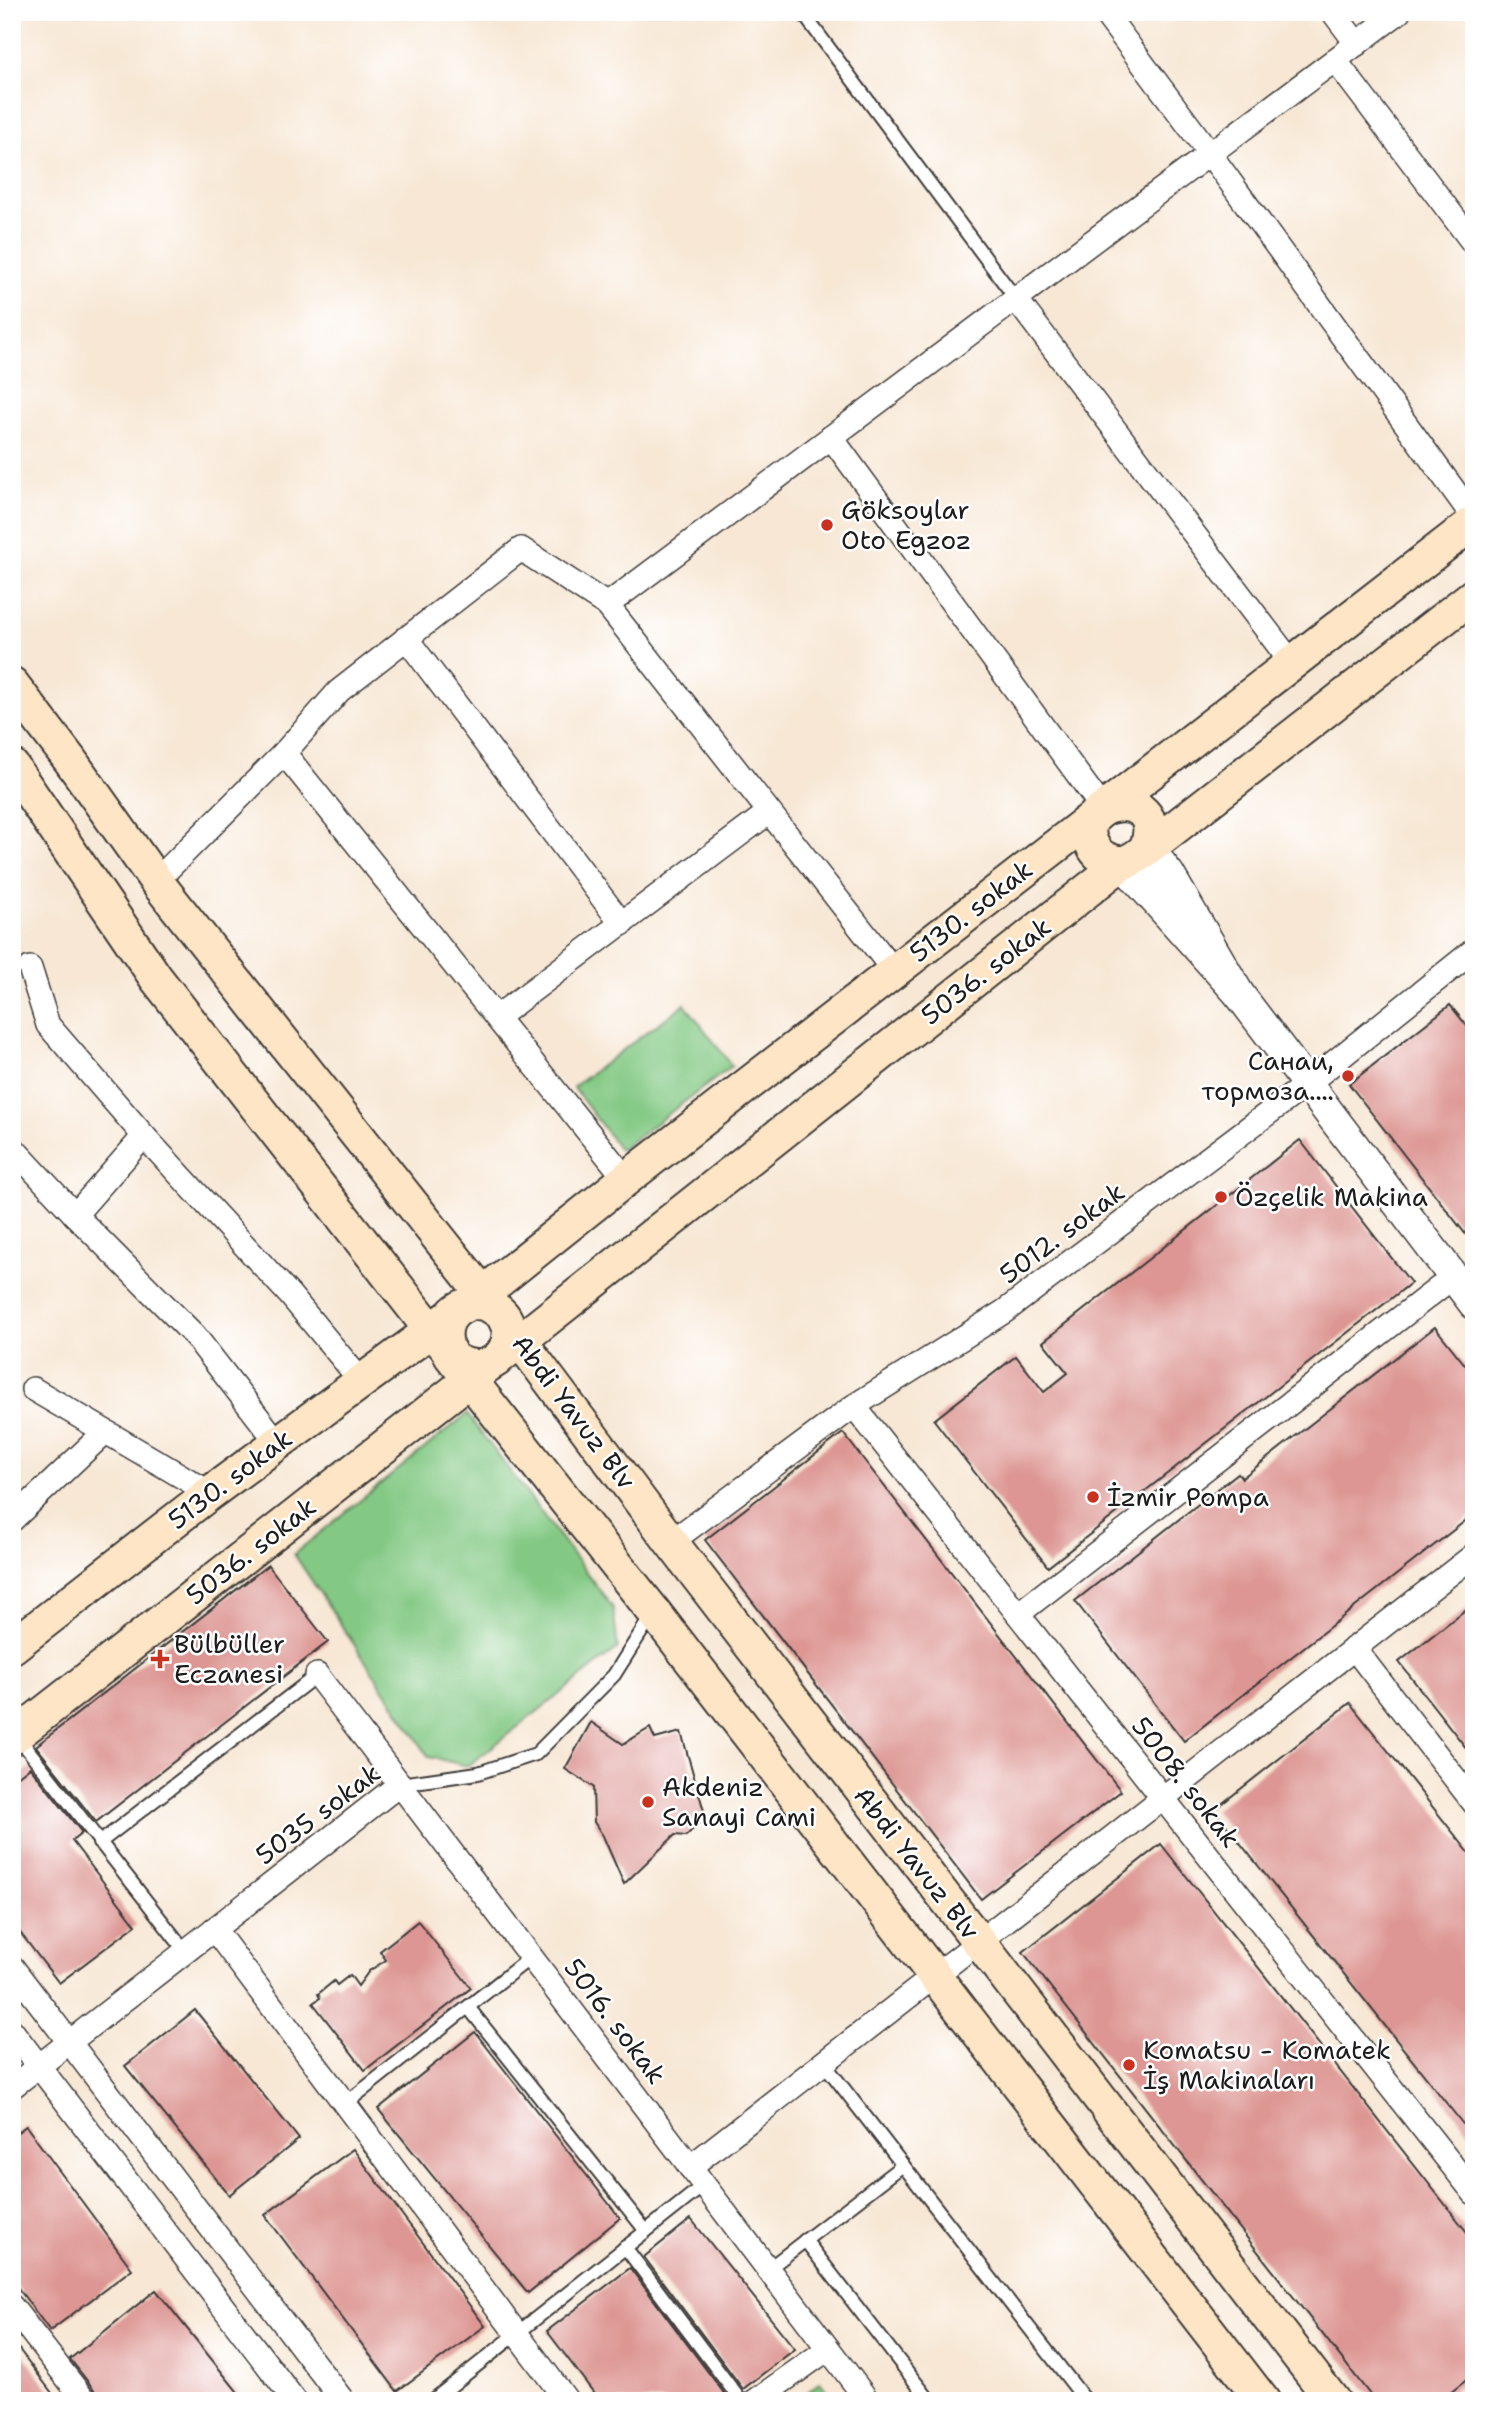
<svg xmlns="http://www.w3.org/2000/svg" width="1486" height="2413" font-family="'Shantell Sans',sans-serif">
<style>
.green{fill:#83c984;stroke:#507250;stroke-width:2}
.building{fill:#dd9693}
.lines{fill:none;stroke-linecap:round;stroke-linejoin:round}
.service-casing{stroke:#3d3a38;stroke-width:16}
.minor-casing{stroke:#3d3a38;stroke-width:26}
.tertiary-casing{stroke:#3d3a38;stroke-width:33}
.secondary-casing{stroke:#3d3a38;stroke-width:37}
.service{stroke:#fff;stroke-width:12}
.minor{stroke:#fff;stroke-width:23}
.tertiary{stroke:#fff;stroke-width:30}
.secondary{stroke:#fde5c5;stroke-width:33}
.poi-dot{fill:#c8321e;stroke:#fff;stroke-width:2.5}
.labels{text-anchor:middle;stroke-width:5;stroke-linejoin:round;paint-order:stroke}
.poi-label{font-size:26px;fill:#1c1c1c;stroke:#fff;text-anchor:start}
.street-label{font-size:26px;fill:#1c1c1c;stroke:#fff}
</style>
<rect width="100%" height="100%" fill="#fff"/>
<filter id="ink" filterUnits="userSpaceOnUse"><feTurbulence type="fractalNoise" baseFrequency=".0143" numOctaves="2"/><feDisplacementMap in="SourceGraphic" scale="14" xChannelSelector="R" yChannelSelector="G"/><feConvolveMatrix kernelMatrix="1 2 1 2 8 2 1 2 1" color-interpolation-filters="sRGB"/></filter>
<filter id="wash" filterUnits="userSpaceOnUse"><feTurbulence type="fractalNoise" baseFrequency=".00686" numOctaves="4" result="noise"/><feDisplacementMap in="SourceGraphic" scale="28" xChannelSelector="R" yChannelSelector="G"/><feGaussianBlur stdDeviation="1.57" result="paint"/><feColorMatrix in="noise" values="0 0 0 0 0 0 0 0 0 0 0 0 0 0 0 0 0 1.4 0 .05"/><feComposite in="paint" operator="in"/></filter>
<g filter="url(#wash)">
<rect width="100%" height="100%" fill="#f7e7d4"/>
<g class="green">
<polygon points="685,1004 732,1066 620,1150 573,1087"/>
<polygon points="467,1414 613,1608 618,1648 468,1766 429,1757 294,1554"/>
<polygon points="820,2382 835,2401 797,2401"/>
</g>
<g id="blocks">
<g class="building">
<polygon points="1450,1005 1467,1026 1474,1020 1474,1245 1349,1084"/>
<polygon points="1300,1140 1411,1283 1048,1567 934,1420 1016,1356 1044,1392 1068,1373 1043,1342"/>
<polygon points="1435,1327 1474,1376 1474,1514 1184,1741 1075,1601 1238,1473 1242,1478"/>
<polygon points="843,1433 1121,1791 981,1899 705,1540"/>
<polygon points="268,1565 328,1642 96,1822 36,1746"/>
<polygon points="1474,1603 1474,1758 1399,1662"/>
<polygon points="1350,1703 1474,1859 1474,2138 1214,1810"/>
<polygon points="591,1722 623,1744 650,1728 655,1739 681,1732 704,1811 699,1823 686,1836 675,1835 624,1884 603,1836 594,1822 593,1787 565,1769"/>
<polygon points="30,1767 82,1833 72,1841 136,1925 59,1983 12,1922 12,1781"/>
<polygon points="1161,1844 1474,2241 1474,2374 1440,2401 1375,2401 1023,1952"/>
<polygon points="418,1921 471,1988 365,2070 313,2003 320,1998 318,1994 334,1981 337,1985 350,1975 358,1986 369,1971 386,1960 380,1951"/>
<polygon points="195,2010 299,2139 229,2195 125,2066"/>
<polygon points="475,2032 620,2218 528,2293 378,2109"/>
<polygon points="26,2126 132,2269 50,2331 12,2280 12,2136"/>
<polygon points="353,2149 485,2326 397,2391 265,2215"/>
<polygon points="691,2219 795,2349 743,2389 644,2257"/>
<polygon points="630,2268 729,2400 727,2401 600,2401 547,2331"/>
<polygon points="156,2290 245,2401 99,2401 96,2392 70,2359"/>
<polygon points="12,2340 58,2401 12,2401"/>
</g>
</g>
</g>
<g filter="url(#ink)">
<use href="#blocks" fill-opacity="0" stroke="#3d3a38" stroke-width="2"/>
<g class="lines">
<defs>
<g id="service">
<polyline points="802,12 1016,299"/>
<polyline points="18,1737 186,1952"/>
<polyline points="400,1784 478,1773 536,1754 614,1675 652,1615"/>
<polyline points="99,1843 317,1675"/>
<polyline points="468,2007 646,2231"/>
<polyline points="823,2062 1086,2401"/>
<polyline points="345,2104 531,1957"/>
<polyline points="805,2240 930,2401"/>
<polyline points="625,2247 741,2401"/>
<polyline points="768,2269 903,2165"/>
<polyline points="432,2401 704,2185"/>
</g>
<g id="minor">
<polyline points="1104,12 1210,154 1474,518"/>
<polyline points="1333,12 1357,44"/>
<polyline points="1335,60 1474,244"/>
<polyline points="1016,299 1291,662"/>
<polyline points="831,437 1103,809"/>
<polyline points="607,605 1399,12"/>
<polyline points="406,638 622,924"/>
<polyline points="284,753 626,1179"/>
<polyline points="156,881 284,753 339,691 521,549 607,605 894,971"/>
<polyline points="30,968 48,1025 144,1136 290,1295 361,1381"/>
<polyline points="497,1017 768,813"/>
<polyline points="12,1147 75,1215 195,1336 278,1443"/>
<polyline points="75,1215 144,1136"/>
<polyline points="33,1389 210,1493"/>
<polyline points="854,1406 1474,2193"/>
<polyline points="12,1520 105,1432"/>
<polyline points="671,1542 854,1406 1005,1311 1307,1084 1474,950"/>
<polyline points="1018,1614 1453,1277"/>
<polyline points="1354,1648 1474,1803"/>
<polyline points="317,1675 868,2401"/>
<polyline points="214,1929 567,2401"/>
<polyline points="12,1967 343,2401"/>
<polyline points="12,2031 295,2401"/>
<polyline points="12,2087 400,1784"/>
<polyline points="690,2167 1474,1555"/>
<polyline points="12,2307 85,2401"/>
<polyline points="755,2401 828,2349"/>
</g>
<g id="tertiary">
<polyline points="1122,863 1239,994 1169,874 1147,846"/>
<polyline points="1239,994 1474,1304"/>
</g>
<g id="secondary">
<polyline points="12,684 70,760 156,881 495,1309"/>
<polyline points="12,766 156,978 431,1330 447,1348"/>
<path d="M1122 863C1111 862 1100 858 1094 848 1065 799 1168 783 1147 846"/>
<polyline points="471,1303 626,1179 1474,522"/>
<polyline points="506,1322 671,1542 1333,2401"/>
<path d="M503 1354 1122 863C1138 860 1145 847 1159 840L1474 595"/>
<path d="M457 1361C501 1385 530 1324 490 1306 482 1302 472 1302 464 1306 443 1315 441 1338 451 1356L654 1612 1263 2401"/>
<polyline points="12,1647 210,1493 448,1318"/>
<polyline points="12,1738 487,1366"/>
</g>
</defs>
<use href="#service" class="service-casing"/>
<use href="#minor" class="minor-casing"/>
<use href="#tertiary" class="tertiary-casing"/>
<use href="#secondary" class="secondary-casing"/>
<use href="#service" class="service"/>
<use href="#minor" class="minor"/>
<use href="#tertiary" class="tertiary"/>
<use href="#secondary" class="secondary"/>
</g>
</g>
<g class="poi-dot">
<circle cx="827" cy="525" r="7"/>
<circle cx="1348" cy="1076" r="7"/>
<circle cx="1221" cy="1197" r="7"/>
<circle cx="1093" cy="1497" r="7"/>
<path d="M156.5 1648.5h7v7h7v7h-7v7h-7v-7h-7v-7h7z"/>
<circle cx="648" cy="1802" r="7"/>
<circle cx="1129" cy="2065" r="7"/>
</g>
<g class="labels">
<g class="poi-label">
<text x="841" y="519">Göksoylar<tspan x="841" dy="30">Oto Egzoz</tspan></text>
<text x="1334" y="1070" text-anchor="end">Санаи,<tspan x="1334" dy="30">тормоза....</tspan></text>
<text x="1235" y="1206">Özçelik Makina</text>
<text x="1107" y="1506">İzmir Pompa</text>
<text x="174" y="1653">Bülbüller<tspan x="174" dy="30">Eczanesi</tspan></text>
<text x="662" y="1796">Akdeniz<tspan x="662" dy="30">Sanayi Cami</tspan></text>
<text x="1143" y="2059">Komatsu - Komatek<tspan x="1143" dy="30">İş Makinaları</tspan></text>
</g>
<g class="street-label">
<text transform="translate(971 911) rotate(-38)" y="9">5130. sokak</text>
<text transform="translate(986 971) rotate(-38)" y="9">5036. sokak</text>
<text transform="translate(1062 1233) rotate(-37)" y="9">5012. sokak</text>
<text transform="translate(574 1412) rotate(53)" y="9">Abdi Yavuz Blv</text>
<text transform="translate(230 1479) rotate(-37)" y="9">5130. sokak</text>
<text transform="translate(251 1551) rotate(-38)" y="9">5036. sokak</text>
<text transform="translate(1186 1782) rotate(52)" y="9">5008. sokak</text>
<text transform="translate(318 1814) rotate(-37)" y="9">5035 sokak</text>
<text transform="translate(917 1863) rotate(52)" y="9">Abdi Yavuz Blv</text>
<text transform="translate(615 2021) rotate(53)" y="9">5016. sokak</text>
</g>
</g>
<rect width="1486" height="2413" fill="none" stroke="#fff" stroke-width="42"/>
</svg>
